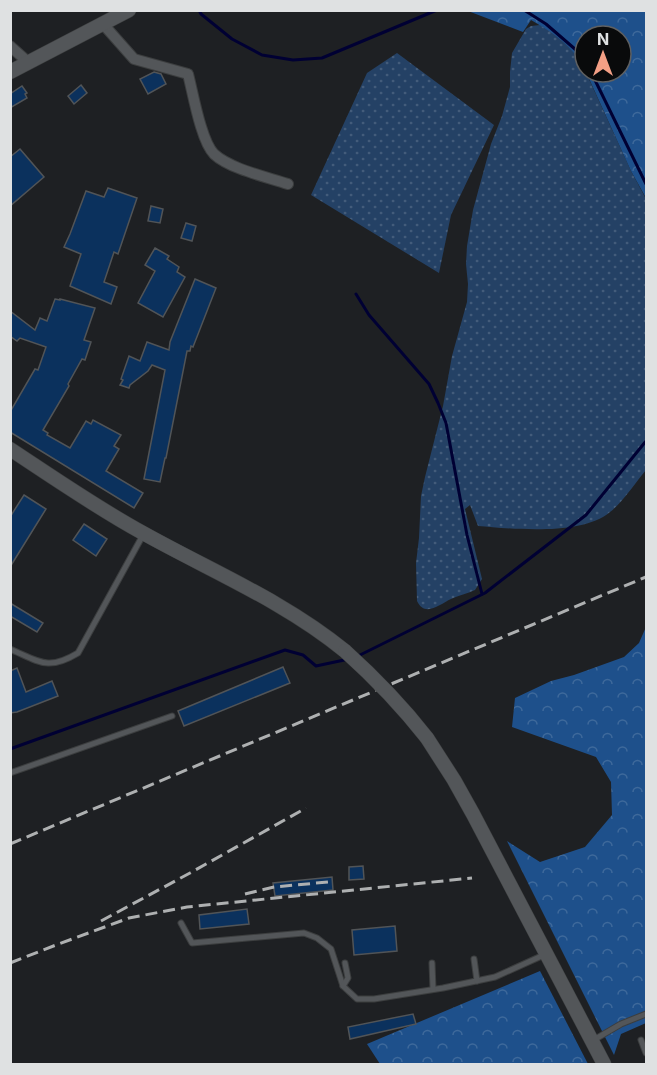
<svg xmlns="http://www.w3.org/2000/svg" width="657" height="1075" font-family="Inter,sans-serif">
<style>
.grass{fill:url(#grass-dots)}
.forest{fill:url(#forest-crowns)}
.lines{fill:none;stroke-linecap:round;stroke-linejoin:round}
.stream{stroke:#003;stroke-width:3}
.building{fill:#0b315d;stroke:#515457;stroke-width:1.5}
.service-casing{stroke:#3c3e3f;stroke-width:7}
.minor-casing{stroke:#3c3e3f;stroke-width:12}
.tertiary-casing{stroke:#3c3e3f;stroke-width:15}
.service{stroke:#535659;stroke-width:5}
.minor{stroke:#535659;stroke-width:10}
.tertiary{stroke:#535659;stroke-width:14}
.rail{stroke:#aeb0b1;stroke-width:3;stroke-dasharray:12 6;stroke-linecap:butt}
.tertiary-bridge-casing{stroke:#3c3e3f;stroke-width:15;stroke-linecap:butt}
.tertiary-bridge{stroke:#535659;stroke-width:14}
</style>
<defs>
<pattern id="grass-dots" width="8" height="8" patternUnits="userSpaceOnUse" patternTransform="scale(1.5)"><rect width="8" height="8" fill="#244165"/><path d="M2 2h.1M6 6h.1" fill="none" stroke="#435c7b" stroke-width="1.8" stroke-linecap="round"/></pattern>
<pattern id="forest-crowns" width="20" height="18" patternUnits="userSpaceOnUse" patternTransform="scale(1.5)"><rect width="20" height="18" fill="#1e508b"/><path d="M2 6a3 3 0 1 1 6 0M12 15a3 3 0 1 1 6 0" fill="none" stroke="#3e699b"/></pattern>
</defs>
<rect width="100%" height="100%" fill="#1e2023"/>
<g class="grass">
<path d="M540 25 555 33 570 47 583 66 631 171 646 199V470C636 482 622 503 610 512 582 536 513 529 478 526L470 505 465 509 482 579 475 590C467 594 459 595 451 599 440 604 425 618 417 601L416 563 419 538 421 496 425 477 443 406 452 356 467 302 468 284 466 264 467 246 473 210 491 144 502 116 510 87V72L512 53 526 29 531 26Z"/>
<polygon points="397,53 494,125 451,215 439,273 311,195 367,73"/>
</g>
<g class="forest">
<path d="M468 11H646V198L631 171 586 72H621V36H585V70C573 46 554 33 531 20L523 32Z"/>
<polygon points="646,627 646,1023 621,1034 614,1055 507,841 540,862 585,847 612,815 611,782 596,757 512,727 515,698 551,681 574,675 624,657 639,643"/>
<polygon points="540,971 588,1064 380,1064 367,1044"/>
</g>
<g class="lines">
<g class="stream">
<polyline points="199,10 201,14 232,39 262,55 293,60 322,58 437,10"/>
<polyline points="524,10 546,24 583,56 585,60"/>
<polyline points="591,72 646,184"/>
<polyline points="356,294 369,315 429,384 438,403 446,423 467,535 482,594"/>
<polyline points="358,656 485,593 586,515 646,441"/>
<polyline points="10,749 285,650 303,655 316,666 349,659"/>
</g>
</g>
<g class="building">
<polygon points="154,72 161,74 166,84 148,94 140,79"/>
<polygon points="81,85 87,93 74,104 68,96"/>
<polygon points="22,86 27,93 25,94 27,98 10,108 10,94"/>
<polygon points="20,149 44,177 10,206 10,157"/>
<polygon points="108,188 137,198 118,254 114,252 104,282 117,287 111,304 70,286 81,254 64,247 70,234 86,191 104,197"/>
<polygon points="151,206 163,209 160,223 148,221"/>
<polygon points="186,223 196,226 192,241 181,238"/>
<polygon points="155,248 169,256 167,259 179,267 177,272 185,277 163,317 138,303 155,271 145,265"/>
<polygon points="195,279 216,288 193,347 191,346 190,351 187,351 166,458 165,458 160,482 144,479 165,370 152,365 148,371 130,385 129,388 120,385 123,380 121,379 129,356 140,361 147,342 169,350 170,342"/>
<polygon points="55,299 60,300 60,299 95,308 84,340 91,342 85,360 82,359 68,384 69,386 43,430 48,433 47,435 70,448 86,421 91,424 93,420 121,435 114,446 119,449 106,471 143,493 134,508 10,432 10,412 35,369 38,370 46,347 20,338 17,341 10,336 10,311 35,330 40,318 47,321"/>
<polygon points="24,495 46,509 10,567 10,517"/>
<polygon points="84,524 107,539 96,556 73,540"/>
<polygon points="10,603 43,623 37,632 10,616"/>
<polygon points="283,667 290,683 184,726 178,711"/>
<polygon points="17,668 26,692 52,681 58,696 17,712 10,713 10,671"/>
<polygon points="363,866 364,879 349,880 349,867"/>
<polygon points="332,877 333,890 275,896 273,883"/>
<polygon points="247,909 249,924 200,929 199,915"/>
<polygon points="395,926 397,951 354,955 352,930"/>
<polygon points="413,1014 416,1024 350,1039 348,1027"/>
</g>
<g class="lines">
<defs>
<g id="service">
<path d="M10 649C40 662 48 671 78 653L143 535"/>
<polyline points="10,773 172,716"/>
<polyline points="181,923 192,943 304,933 317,938 331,949 343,986 357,999 374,999 443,988 495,977 546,954"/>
<polyline points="474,959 477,981"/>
<polyline points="432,963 433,989"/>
<polyline points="343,986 348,978 345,963"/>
<polyline points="641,1040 646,1053"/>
<polyline points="592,1041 621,1024 646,1014"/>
</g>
<g id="minor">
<path d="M103 24 134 59 188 74C193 93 201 141 214 154 230 169 267 177 288 184"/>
<polyline points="10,46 29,63"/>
</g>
<g id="tertiary">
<polyline points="10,72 129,10"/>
<path d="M10 449C54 478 97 508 143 533 211 571 284 601 345 651"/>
<polyline points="427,738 454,780 473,814 604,1064"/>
</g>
</defs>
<use href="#service" class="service-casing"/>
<use href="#minor" class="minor-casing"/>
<use href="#tertiary" class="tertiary-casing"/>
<use href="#service" class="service"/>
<use href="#minor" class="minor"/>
<use href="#tertiary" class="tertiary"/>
<g class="rail">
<polyline points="10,844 646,577"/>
<polyline points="245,894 274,887 328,882"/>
<polyline points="101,921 190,873 306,808"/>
<polyline points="10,963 56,945 129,918 187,907 472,878"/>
</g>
<defs>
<path id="tertiary-bridge" d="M345 651C375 678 402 706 427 738"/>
</defs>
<use href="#tertiary-bridge" class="tertiary-bridge-casing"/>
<use href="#tertiary-bridge" class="tertiary-bridge"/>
</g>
<rect width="657" height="1075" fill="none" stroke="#dfe1e2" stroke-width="24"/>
<g transform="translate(603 54)"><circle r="28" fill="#090a0b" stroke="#5f6061" stroke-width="1.5"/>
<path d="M0-4.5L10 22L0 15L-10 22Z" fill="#f39f85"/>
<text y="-9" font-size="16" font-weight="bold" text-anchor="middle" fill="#dfe1e2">N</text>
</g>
</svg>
